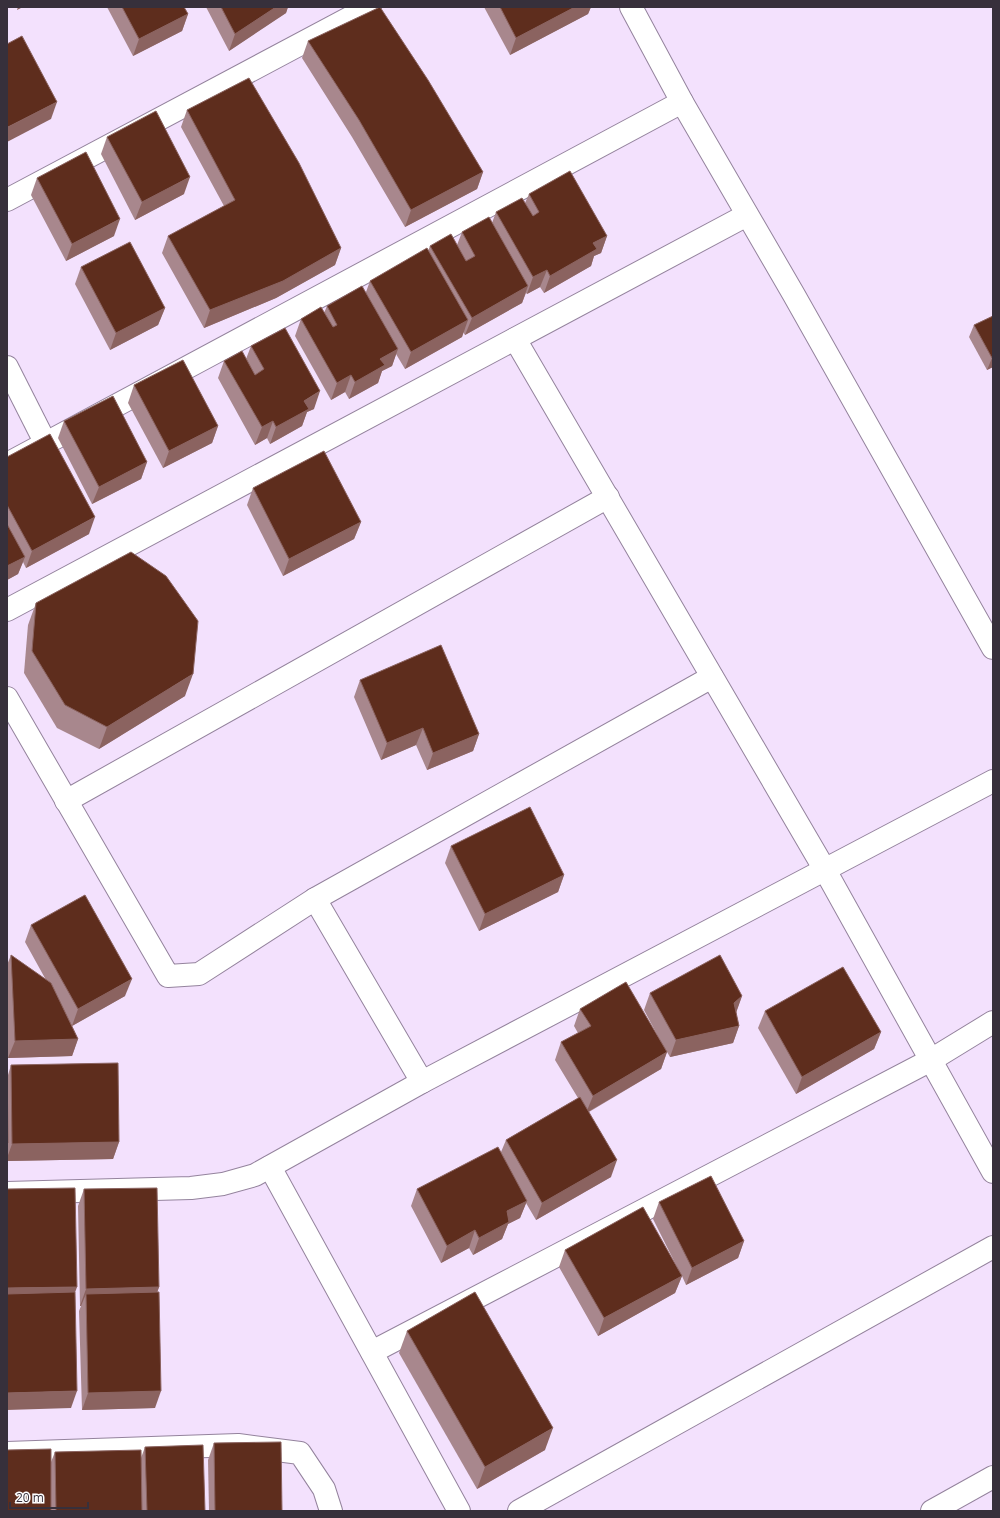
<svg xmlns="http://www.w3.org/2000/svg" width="1000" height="1518" font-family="'Open Sans',sans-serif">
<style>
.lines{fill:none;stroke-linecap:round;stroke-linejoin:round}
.minor-casing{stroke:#94839d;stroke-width:24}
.tertiary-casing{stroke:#94839d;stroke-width:24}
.minor{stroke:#fff;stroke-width:22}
.tertiary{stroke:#fff;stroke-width:22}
.wall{fill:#a8878d}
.shaded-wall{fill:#8b6360}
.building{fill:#5e2d1d;stroke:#8b6360}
</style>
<rect width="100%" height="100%" fill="#f3e1fd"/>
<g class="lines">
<defs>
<g id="minor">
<polyline points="7,200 370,7"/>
<polyline points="515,339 825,870 993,1172"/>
<polyline points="7,367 46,444"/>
<polyline points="7,464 682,102"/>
<polyline points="7,610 747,215"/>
<polyline points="7,698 168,976 199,974 315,899 422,1082 255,1175 223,1184 191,1188 7,1193"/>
<polyline points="66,801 608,497"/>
<polyline points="315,899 712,677"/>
<polyline points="422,1082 993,781"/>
<polyline points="270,1167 459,1511"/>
<polyline points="372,1352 931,1060 993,1022"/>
<polyline points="7,1453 238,1445 300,1453 324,1489 331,1511"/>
<polyline points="519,1511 993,1247"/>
<polyline points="932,1511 993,1477"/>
</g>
<polyline id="tertiary" points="631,7 682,102 794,295 993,648"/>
</defs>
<use href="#minor" class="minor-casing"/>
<use href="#tertiary" class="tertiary-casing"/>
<use href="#minor" class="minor"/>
<use href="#tertiary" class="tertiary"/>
</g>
<g class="wall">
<polygon points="107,7 184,7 188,14 182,31 133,56"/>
<polygon points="206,7 288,7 286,13 229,51"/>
<polygon points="484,7 591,7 588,14 510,55"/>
<polygon points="308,41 483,172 477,189 405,227 352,137 302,58"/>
<polygon points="187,110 341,248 335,265 276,298 204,328 162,253 168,236 224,206 181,127"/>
<polygon points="107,137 184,194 135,220 101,154"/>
<polygon points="37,178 114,236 66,261 31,195"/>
<polygon points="529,194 607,236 601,253 594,256 591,266 544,293 540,287 527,294 526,293 522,303 465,335 463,332 462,337 405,369 396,354 392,366 382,371 378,383 349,399 345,392 331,400 295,336 301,319 324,313 327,306 366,292 370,281 428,251 430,246 457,245 462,232 492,223 496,212 525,203"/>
<polygon points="81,267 165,308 158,325 110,350 75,284"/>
<polygon points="993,316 993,367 987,370 969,337 974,325"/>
<polygon points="251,346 314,409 307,412 302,426 270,444 267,438 255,445 218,378 224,361 246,359"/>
<polygon points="134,385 218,426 212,443 163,468 128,403"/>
<polygon points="64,421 147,462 141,479 92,504 58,438"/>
<polygon points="7,457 89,534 26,568 23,562 18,574 7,580"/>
<polygon points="253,488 361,522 354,539 283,576 247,505"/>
<polygon points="36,603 185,696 99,749 57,728 24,673 28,625"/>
<polygon points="360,680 479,734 473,751 427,770 416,745 381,760 354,697"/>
<polygon points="451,846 564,875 558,892 479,931 445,863"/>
<polygon points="31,925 125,996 72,1026 78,1039 72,1056 8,1058 7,1027 7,965 11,955 46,980 25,942"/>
<polygon points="650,993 742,996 736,1012 739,1026 733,1043 670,1057 667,1052 661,1069 589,1112 611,1177 536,1220 526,1203 520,1218 508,1224 502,1239 473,1255 469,1248 441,1263 411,1206 417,1189 501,1152 506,1140 578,1098 555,1060 561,1042 578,1033 574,1026 580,1009 661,1042 644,1010"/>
<polygon points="765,1011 881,1032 874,1049 796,1094 758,1028"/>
<polygon points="7,1064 8,1075 11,1065 119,1142 113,1159 7,1161"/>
<polygon points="84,1189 159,1287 157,1293 155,1408 82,1410 79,1311 81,1306 80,1306 78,1206"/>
<polygon points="659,1202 744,1241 738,1258 686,1285 682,1276 675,1293 598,1336 559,1267 565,1250 679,1271 653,1219"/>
<polygon points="407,1331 545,1450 477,1489 399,1353"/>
<polygon points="214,1443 282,1511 209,1511 208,1460"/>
<polygon points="145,1447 205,1511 7,1511 51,1462 55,1452 141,1458"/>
</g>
<g class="shaded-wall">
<polygon points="18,7 23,7 17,10"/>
<polygon points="276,7 288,7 286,13 229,51 235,34"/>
<polygon points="575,7 591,7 588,14 510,55 516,38"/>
<polygon points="188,14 182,31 133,56 139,39"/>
<polygon points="57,102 51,119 7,142 7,130 8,127"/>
<polygon points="483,172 477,189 405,227 411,210"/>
<polygon points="190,177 184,194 135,220 142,202"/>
<polygon points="120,219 114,236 66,261 72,244"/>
<polygon points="607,236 601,253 594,256 591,266 544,293 550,276 593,243"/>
<polygon points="341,248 335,265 276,298 204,328 210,310"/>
<polygon points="547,270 540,287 527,294 533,277"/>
<polygon points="528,286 522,303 465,335 472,318"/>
<polygon points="165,308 158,325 110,350 116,333"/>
<polygon points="468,320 462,337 405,369 411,352"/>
<polygon points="398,349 392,366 382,371 378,383 349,399 355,382 380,359"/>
<polygon points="992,358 993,358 993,367 987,370"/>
<polygon points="351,375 345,392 331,400 337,383"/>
<polygon points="320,391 314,409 307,412 302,426 270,444 276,427 304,401"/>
<polygon points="273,421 267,438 255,445 262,427"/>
<polygon points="218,426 212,443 163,468 169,451"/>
<polygon points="147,462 141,479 92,504 99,487"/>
<polygon points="95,517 89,534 26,568 32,551"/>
<polygon points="361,522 354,539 283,576 289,559"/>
<polygon points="25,557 18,574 7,580 7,566"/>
<polygon points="193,674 185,696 99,749 107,727"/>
<polygon points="423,728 416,745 381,760 387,743"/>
<polygon points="479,734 473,751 427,770 433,753"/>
<polygon points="564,875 558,892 479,931 485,914"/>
<polygon points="132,979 125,996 72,1026 78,1009"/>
<polygon points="742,996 736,1013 734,1003"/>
<polygon points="739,1026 733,1043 670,1057 676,1040"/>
<polygon points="881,1032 874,1049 796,1094 802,1077"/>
<polygon points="78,1039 72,1056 8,1058 15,1041"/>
<polygon points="667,1052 661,1069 586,1113 593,1096"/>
<polygon points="119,1142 113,1159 7,1161 7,1158 12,1144"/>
<polygon points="617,1160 611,1177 536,1220 542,1203"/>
<polygon points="527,1201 520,1218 508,1224 502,1239 473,1255 479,1238 507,1211"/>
<polygon points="475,1230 469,1248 441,1263 447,1246"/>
<polygon points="744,1241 738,1258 686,1285 692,1268"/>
<polygon points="682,1276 675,1293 598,1336 604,1318"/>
<polygon points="77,1287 71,1304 7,1305 7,1288"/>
<polygon points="159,1287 153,1304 86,1294 81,1306 80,1306 86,1289"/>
<polygon points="77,1391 71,1408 7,1410 7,1393"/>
<polygon points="161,1391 155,1408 82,1410 88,1393"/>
<polygon points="553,1428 545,1450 477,1489 485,1467"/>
</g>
<g class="building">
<polygon points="122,7 184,7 188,14 139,39"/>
<polygon points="221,7 276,7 235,34"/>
<polygon points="380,7 428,80 483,172 411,210 359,120 308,41"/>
<polygon points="500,7 575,7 516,38"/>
<polygon points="22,36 57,102 8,127 7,125 7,44"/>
<polygon points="249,78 299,163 341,248 283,281 210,310 168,236 235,200 187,110"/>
<polygon points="156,111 190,177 142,202 107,137"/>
<polygon points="86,152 120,219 72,244 37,178"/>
<polygon points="570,171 607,236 593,243 597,249 550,276 547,270 533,277 496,212 522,198 533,216 539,212 529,194"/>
<polygon points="489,217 528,286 472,318 430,246 451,234 466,261 475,256 462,232"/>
<polygon points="130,242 165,308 116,333 81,267"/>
<polygon points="427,248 468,320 411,352 370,281"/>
<polygon points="362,286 398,349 380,359 385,365 355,382 351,375 337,383 301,319 321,307 333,327 337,325 327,306"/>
<polygon points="993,316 993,358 992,358 974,325"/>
<polygon points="285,328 320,391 304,401 309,409 276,427 273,421 262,427 224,361 242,351 255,375 264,369 251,346"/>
<polygon points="183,360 218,426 169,451 134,385"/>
<polygon points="113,396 147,462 99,487 64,421"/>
<polygon points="50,434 95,517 32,551 7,505 7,457"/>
<polygon points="324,451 361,522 289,559 253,488"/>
<polygon points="7,524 25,557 7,566"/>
<polygon points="131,552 166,576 198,621 193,674 107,727 65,705 32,651 36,603"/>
<polygon points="441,645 479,734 433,753 423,728 387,743 360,680"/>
<polygon points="530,807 564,875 485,914 451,846"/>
<polygon points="85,895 132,979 78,1009 31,925"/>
<polygon points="11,955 51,983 78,1039 15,1041"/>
<polygon points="720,955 742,996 734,1003 739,1026 676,1040 650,993"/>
<polygon points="843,967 881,1032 802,1077 765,1011"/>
<polygon points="626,982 667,1052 593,1096 561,1042 591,1026 580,1009"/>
<polygon points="118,1063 119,1142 12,1144 11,1065"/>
<polygon points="7,1064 8,1143 7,1143"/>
<polygon points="580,1097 617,1160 542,1203 506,1140"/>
<polygon points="498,1147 527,1201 507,1211 509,1222 479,1238 475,1230 447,1246 417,1189"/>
<polygon points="711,1176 744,1241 692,1268 659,1202"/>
<polygon points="75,1188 77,1287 7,1288 7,1189"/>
<polygon points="157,1188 159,1287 86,1289 84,1189"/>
<polygon points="643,1207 682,1276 604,1318 565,1250"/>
<polygon points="75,1292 77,1391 7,1393 7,1294"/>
<polygon points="159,1292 161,1391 88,1393 86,1294"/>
<polygon points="475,1292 553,1428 485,1467 407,1331"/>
<polygon points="281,1442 282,1511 215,1511 214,1443"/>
<polygon points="203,1445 205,1511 147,1511 145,1447"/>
<polygon points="51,1449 51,1511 7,1511 7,1450"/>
<polygon points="141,1450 142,1511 56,1511 55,1452"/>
</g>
<rect width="1000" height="1518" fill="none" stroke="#37303b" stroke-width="16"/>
<path d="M10 1502v6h78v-6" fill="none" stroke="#37303b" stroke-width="2"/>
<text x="16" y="1502" font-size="12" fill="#37303b" stroke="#ffffff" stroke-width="3" paint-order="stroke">20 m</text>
</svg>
